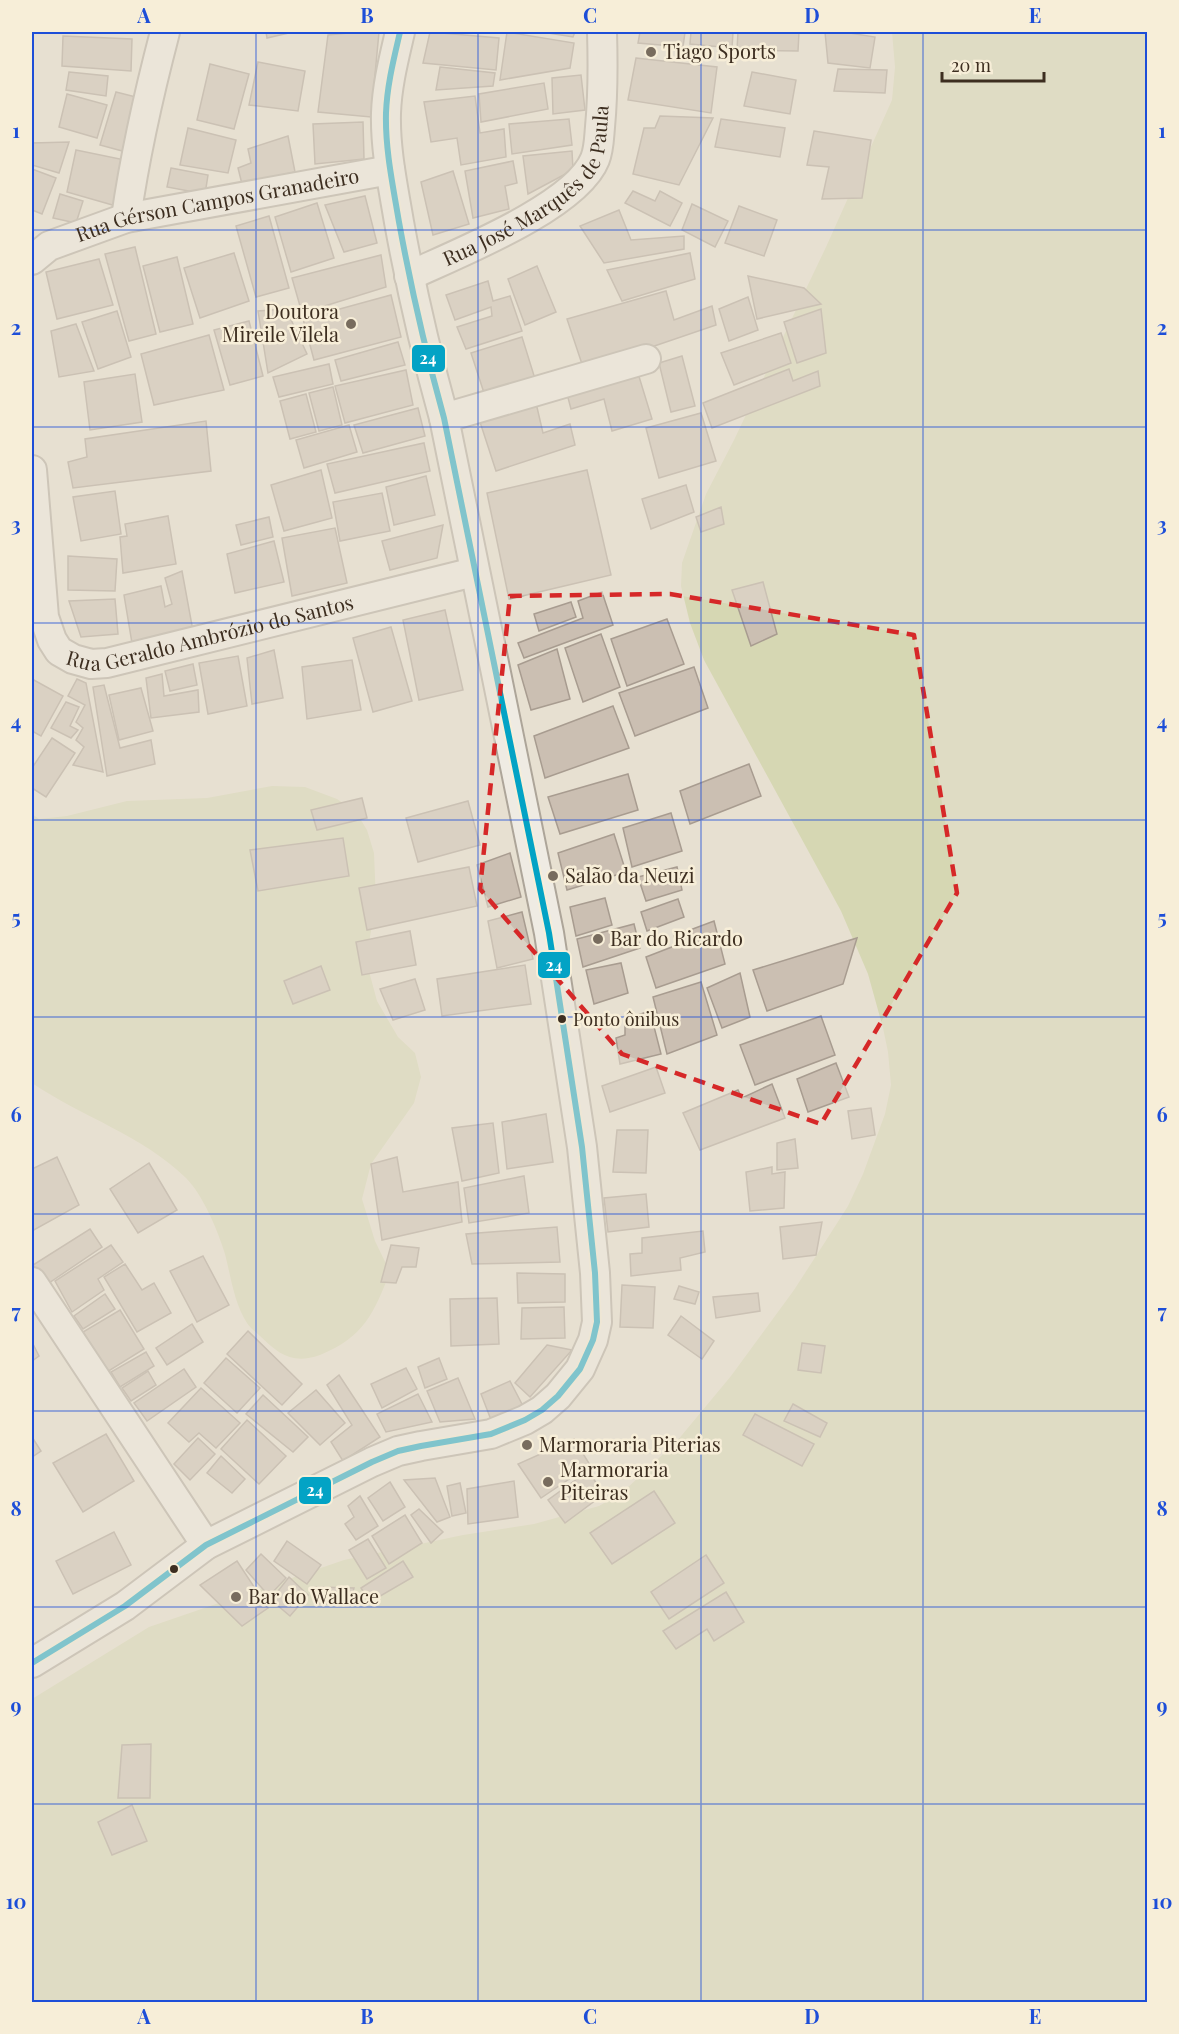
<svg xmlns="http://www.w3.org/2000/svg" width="1179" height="2034" font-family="'Playfair Display',serif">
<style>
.green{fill:#d6d7b3}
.building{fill:#cbbfb2;stroke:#a89c90;stroke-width:1.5}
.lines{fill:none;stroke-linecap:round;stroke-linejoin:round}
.street-casing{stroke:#ada599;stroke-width:32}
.street{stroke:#efebe3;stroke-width:28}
.bus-1-casing{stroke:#f7eed8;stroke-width:10}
.bus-1{stroke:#03a3c5;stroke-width:6}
.marked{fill:none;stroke:#d62828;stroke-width:4.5;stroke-dasharray:12 8;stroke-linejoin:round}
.grid{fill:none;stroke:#1d4ed8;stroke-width:1.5;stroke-opacity:0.55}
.poi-dot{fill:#786c5e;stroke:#f7eed8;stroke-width:2}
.bus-dot{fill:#3d2e20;stroke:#f7eed8;stroke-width:2}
.labels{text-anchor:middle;stroke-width:5;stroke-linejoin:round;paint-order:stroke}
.bus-label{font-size:18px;fill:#3d2e20;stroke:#f7eed8;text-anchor:start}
.poi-label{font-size:20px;fill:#3d2e20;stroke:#f7eed8;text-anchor:start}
.street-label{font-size:20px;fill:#3d2e20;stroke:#f7eed8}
.line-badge{stroke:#f7eed8;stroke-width:2}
.badge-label{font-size:16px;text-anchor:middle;font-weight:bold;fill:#fff}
.neatline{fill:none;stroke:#1d4ed8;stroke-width:2}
.grid-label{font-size:20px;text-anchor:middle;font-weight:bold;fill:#1d4ed8}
</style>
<rect width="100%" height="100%" fill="#e7e0d1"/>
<g class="green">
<polygon points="892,32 1147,32 1147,2002 32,2002 32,1699 149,1627 344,1560 463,1535 534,1524 599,1506 623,1492 677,1441 731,1376 794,1290 825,1242 848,1206 863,1174 885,1114 891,1085 888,1052 883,1028 868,974 841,911 704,660 690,623 681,586 682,563 706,494 734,440 826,247 892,100 895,67"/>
<path d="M272 786 305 787 337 799 356 812 367 830 374 853 376 902 366 960 377 1001 398 1037 415 1053 421 1077 414 1103 371 1164 362 1199 375 1241 390 1272C374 1313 364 1337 320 1355 292 1365 279 1354 260 1336 256 1332 250 1328 247 1323 234 1303 231 1277 225 1254 218 1231 203 1195 186 1178 142 1135 82 1117 32 1083V814L39 819 67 816 127 801 207 798Z"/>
</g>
<g class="building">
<polygon points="266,32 293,32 267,38"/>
<polygon points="359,32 379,32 371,117 318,112 328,35"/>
<polygon points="430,32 499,38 496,70 423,63"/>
<polygon points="507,32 574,43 570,68 500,80"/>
<polygon points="542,32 575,32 573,37"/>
<polygon points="640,32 685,32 683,47 638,43"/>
<polygon points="691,32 733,32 732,48 690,44"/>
<polygon points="738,32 799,32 798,51 737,50"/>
<polygon points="825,32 843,32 875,37 870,68 828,63"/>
<polygon points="63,36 132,39 131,71 62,66"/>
<polygon points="636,58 717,67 711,113 628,100"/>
<polygon points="258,62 305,71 298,111 249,105"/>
<polygon points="210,64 249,74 234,129 197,120"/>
<polygon points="440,67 495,73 493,86 436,90"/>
<polygon points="838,69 887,70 885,93 834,91"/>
<polygon points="69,72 108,76 106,96 66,90"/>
<polygon points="752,72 796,80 790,114 744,106"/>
<polygon points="581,75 585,110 553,114 552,78"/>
<polygon points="544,83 548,109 481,122 479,94"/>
<polygon points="116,92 140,98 126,152 100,145"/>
<polygon points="67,94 107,105 97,138 59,127"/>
<polygon points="475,96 480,133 504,129 506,157 461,165 457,138 431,142 424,102"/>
<polygon points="660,116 713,118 679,185 633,174 644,128 655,128"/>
<polygon points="569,119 572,145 512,154 509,124"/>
<polygon points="721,119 785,128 780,157 715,147"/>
<polygon points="363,122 364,159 315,164 313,124"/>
<polygon points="188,128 236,140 228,173 180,165"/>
<polygon points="814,131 871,140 862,198 822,199 829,167 807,165"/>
<polygon points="288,136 295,172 242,184 238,168 251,163 248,149"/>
<polygon points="69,142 59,173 32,165 32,143"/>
<polygon points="76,150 125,160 116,206 67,192"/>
<polygon points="572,151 573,170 528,194 523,156"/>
<polygon points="513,161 517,183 505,186 509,209 473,218 465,171"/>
<polygon points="171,168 208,175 205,194 167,187"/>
<polygon points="32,169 56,178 42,214 32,210"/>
<polygon points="453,171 469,224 433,235 421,182"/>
<polygon points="633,191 655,201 660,191 682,203 670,226 625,203"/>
<polygon points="60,194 83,201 76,223 53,218"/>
<polygon points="365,196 377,243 344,252 325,205"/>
<polygon points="317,203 334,258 291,272 275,217"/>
<polygon points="692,204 728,221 715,247 682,230"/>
<polygon points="739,206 777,220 764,256 725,243"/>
<polygon points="619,210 631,240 684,236 684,249 604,263 580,226"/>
<polygon points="269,216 289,288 256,297 236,226"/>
<polygon points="135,247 156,334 129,341 105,254"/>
<polygon points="234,253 249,301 200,318 184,268"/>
<polygon points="690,253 695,279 622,301 607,270"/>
<polygon points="381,255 386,287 302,313 292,278"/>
<polygon points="177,257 193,324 160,332 143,266"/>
<polygon points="99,259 113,305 57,319 46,272"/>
<polygon points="537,266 556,312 525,325 508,279"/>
<polygon points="748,276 804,288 821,304 757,319"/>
<polygon points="488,281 493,301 510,296 522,331 466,349 457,327 492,316 491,307 455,320 446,295"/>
<polygon points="666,291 674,320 712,306 716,325 584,370 567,319"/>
<polygon points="391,295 401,337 314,360 303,319"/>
<polygon points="748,297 758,330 729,341 719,309"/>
<polygon points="286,309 307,354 268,373 258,311"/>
<polygon points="821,309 826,353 797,363 784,322"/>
<polygon points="117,311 131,357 98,369 82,322"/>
<polygon points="249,321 263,376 230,385 214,330"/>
<polygon points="76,324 94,371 59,377 51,331"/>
<polygon points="781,333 791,363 734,385 721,353"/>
<polygon points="209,335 224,390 154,405 141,354"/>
<polygon points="522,337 536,382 486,399 471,353"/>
<polygon points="398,342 405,365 341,381 335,360"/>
<polygon points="682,356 695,406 671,412 659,363"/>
<polygon points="329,364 333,384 279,397 273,377"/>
<polygon points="789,369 793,381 818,371 820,386 712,428 703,403"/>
<polygon points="406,370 413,405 345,423 335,386"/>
<polygon points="637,370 652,419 612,431 604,399 571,409 566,390"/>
<polygon points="135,374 142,422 90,430 84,382"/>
<polygon points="333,387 342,425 319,431 309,393"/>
<polygon points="306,394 316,432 290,439 280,401"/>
<polygon points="536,403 543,433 570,424 575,445 496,471 480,422"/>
<polygon points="418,408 425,436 363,453 354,425"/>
<polygon points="701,413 716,461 659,478 646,428"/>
<polygon points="206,421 211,471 73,488 68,462 87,457 85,439"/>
<polygon points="349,425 357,452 304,468 296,440"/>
<polygon points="424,443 430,471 335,493 327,464"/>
<polygon points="321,470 332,518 284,531 271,485"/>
<polygon points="587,470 611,575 509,599 487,493"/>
<polygon points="426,476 435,515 394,525 386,487"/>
<polygon points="686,485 694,512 651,529 642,499"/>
<polygon points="115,491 121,534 81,541 73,497"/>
<polygon points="382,493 390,531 340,541 333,502"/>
<polygon points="721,507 724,524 701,532 696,517"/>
<polygon points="168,516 176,564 123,573 120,537 127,536 125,524"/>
<polygon points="269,517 273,537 241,545 236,525"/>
<polygon points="443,525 437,558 390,570 382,541"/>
<polygon points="335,528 347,583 292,596 282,538"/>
<polygon points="274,541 284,582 235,593 227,554"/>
<polygon points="68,556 117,559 115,591 68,590"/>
<polygon points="182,571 193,631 132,643 124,595 161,586 165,607 172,604 165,578"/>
<polygon points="763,582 777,634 751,646 732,590"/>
<polygon points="602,592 613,625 524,658 518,643 583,618 578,601"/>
<polygon points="115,599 118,634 81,637 69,601"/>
<polygon points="571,602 576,617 539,631 534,614"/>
<polygon points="445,610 463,690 419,700 403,620"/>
<polygon points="667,619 684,664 627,686 611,639"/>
<polygon points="391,627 412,701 373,712 353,638"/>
<polygon points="601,634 620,687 583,702 565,648"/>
<polygon points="557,649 570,699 531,710 518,665"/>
<polygon points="274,650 283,698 252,704 247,658"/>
<polygon points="238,656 247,706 208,714 199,663"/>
<polygon points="352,660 361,710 307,719 302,667"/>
<polygon points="193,664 197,685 170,691 165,671"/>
<polygon points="694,667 708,708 635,736 619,693"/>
<polygon points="162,674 164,696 198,690 199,712 151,718 146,678"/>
<polygon points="32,679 63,696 41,736 32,731"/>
<polygon points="77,679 86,683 103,772 73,765 84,747 76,740 83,728 76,722 85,705 68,696"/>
<polygon points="104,685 120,748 151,740 155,764 107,776 93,687"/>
<polygon points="141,688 153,731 119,740 109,695"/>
<polygon points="66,702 79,707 70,726 78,730 71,738 51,728"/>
<polygon points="613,706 629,748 545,778 534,736"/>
<polygon points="52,738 75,753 46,797 32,788 32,768"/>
<polygon points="749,764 761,796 690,824 680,791"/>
<polygon points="628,774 638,810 560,834 548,797"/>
<polygon points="362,798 367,818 317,830 311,810"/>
<polygon points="468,801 480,845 418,862 406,818"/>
<polygon points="671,813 682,851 632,867 623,828"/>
<polygon points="614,834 626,872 567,890 558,853"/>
<polygon points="343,838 349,876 258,891 250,850"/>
<polygon points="510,853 521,897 488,907 477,865"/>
<polygon points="469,867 477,906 367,930 359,888"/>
<polygon points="677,867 682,890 646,901 638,877"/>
<polygon points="605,898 612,925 576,936 570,907"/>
<polygon points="678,899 684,917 647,931 641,912"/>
<polygon points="522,912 533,959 497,968 488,921"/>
<polygon points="714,921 725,964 656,988 646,957 677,945 674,936"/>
<polygon points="634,924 640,948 583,967 577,939"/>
<polygon points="410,931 416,965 362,975 356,942"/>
<polygon points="857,938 843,984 767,1011 753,970"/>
<polygon points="621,963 628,993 594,1004 586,970"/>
<polygon points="525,965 531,1004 442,1016 437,979"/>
<polygon points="321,966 330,990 293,1004 284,981"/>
<polygon points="740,973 750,1017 722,1028 707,988"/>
<polygon points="415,979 425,1010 393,1020 380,989"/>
<polygon points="701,982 717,1035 667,1054 653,997"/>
<polygon points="650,1011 661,1054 620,1064 616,1038 625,1035 625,1019"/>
<polygon points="821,1016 835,1055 755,1085 740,1045"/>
<polygon points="836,1063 849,1097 808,1112 797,1079"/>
<polygon points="656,1067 665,1093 610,1112 602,1086"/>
<polygon points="772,1084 785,1118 700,1150 683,1113 738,1090 742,1098"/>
<polygon points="871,1108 875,1135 852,1139 848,1111"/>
<polygon points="546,1114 553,1162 507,1169 502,1122"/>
<polygon points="493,1123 499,1173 462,1181 452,1128"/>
<polygon points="617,1130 648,1130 646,1173 613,1172"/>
<polygon points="795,1139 798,1168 777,1170 777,1143"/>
<polygon points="57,1157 79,1205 32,1231 32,1169"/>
<polygon points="397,1157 403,1192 458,1182 462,1222 382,1240 371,1164"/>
<polygon points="149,1163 177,1210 138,1233 110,1189"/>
<polygon points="772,1167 772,1174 785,1172 784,1208 750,1211 746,1172"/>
<polygon points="524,1176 529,1213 469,1223 464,1188"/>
<polygon points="646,1194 649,1227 608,1232 604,1198"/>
<polygon points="822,1222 816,1255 783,1259 780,1227"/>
<polygon points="557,1227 560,1262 472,1264 466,1234"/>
<polygon points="90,1229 102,1247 46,1285 33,1265"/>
<polygon points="703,1231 705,1252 680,1258 681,1270 631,1276 630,1254 642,1253 642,1238"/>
<polygon points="111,1245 123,1262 98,1279 104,1290 72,1312 55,1281"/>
<polygon points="391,1245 419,1248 416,1267 402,1267 396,1283 381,1282"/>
<polygon points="203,1256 229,1305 197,1322 170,1271"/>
<polygon points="125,1264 142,1290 154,1283 171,1313 137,1332 104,1277"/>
<polygon points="517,1273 565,1274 565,1302 518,1303"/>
<polygon points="622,1285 655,1287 653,1328 620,1327"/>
<polygon points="679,1286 699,1292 695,1304 674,1299"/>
<polygon points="758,1293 760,1311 716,1318 713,1297"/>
<polygon points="105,1294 115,1309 83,1329 74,1316"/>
<polygon points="497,1298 499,1344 451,1346 450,1299"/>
<polygon points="564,1307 565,1338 521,1339 522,1308"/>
<polygon points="120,1310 144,1349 107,1372 83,1332"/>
<polygon points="681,1316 714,1341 702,1359 668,1335"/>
<polygon points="192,1324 203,1342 167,1365 156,1348"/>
<polygon points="248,1331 302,1384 282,1405 227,1354"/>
<polygon points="32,1342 39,1356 32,1361"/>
<polygon points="802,1343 825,1346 821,1373 798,1370"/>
<polygon points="547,1345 572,1350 530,1397 515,1383"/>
<polygon points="146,1352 154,1366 120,1387 111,1372"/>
<polygon points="226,1358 260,1388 237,1413 204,1383"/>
<polygon points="439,1358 447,1379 425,1388 418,1367"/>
<polygon points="406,1368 417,1389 382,1408 371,1384"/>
<polygon points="184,1369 196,1387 147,1421 134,1403"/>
<polygon points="148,1371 156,1385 131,1401 122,1388"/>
<polygon points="339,1375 380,1437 343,1461 331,1442 352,1425 327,1385"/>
<polygon points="458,1378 475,1419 440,1422 427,1391"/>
<polygon points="510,1381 524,1408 493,1425 481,1394"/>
<polygon points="201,1388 240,1423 216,1448 199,1433 189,1442 168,1423"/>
<polygon points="316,1390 345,1423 320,1445 288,1413"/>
<polygon points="418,1394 432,1422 386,1432 377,1414"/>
<polygon points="263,1395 308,1437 293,1452 246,1414"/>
<polygon points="793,1404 827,1423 820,1437 784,1421"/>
<polygon points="755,1414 814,1444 802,1466 743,1435"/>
<polygon points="247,1420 286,1456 259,1484 221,1449"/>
<polygon points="106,1434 134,1481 83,1512 53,1463"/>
<polygon points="32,1437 41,1451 32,1457"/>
<polygon points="198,1438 215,1454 190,1480 174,1464"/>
<polygon points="574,1439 590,1465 541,1498 518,1464"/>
<polygon points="221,1456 245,1479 232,1493 207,1473"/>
<polygon points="588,1471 604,1494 565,1523 548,1500"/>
<polygon points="435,1478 450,1517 437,1522 404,1480"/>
<polygon points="514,1481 518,1517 468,1524 467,1489"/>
<polygon points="390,1482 405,1507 383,1521 368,1498"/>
<polygon points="460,1483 466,1513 452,1516 447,1486"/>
<polygon points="654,1491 675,1523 612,1564 590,1533"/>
<polygon points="360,1496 378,1526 356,1540 345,1524 354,1517 348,1506"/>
<polygon points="419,1509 443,1532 431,1543 411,1515"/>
<polygon points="405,1515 422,1543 389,1564 372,1536"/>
<polygon points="114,1532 131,1565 73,1594 56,1561"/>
<polygon points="368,1539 386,1568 367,1579 349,1550"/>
<polygon points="287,1541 321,1565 307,1584 274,1561"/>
<polygon points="261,1554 286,1578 269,1596 246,1570"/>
<polygon points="706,1555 724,1583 669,1619 651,1592"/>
<polygon points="237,1561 268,1608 242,1626 200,1585"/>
<polygon points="403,1561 413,1577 370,1602 361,1588"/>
<polygon points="289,1577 308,1595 290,1616 271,1600"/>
<polygon points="315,1587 354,1588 349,1605 314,1603"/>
<polygon points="726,1592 744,1622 714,1641 707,1629 676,1649 663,1631"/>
<polygon points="151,1744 150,1798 118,1798 122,1745"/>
<polygon points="132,1805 147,1841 112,1855 98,1822"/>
</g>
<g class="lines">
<defs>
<g id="street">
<path d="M126 218C135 155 149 93 165 32"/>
<path id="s1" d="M32 260 49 246 126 218 390 170"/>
<path id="s2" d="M409 276C456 254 576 207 595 159 599 149 599 138 600 127 603 95 603 64 602 32"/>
<polyline points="444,418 646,359"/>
<path id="s3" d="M32 470 44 617 52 640 59 651 73 659 91 664 107 663 474 572"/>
<polyline points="32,1282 206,1545"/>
<path d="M32 1663 125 1606 206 1545 372 1462 398 1451 421 1446 491 1434 525 1420 542 1410 558 1396 580 1369 593 1340 597 1322 595 1273 582 1147 549 933 444 418C426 353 411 288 399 222 393 186 385 149 386 113 387 85 394 58 400 32"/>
</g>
</defs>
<use href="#street" class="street-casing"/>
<use href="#street" class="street"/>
<defs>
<path id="bus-1" d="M32 1663 125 1606 206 1545 372 1462 398 1451 421 1446 491 1434 525 1420 542 1410 558 1396 580 1369 593 1340 597 1322 595 1273 582 1147 549 933 444 418C426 353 411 288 399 222 393 186 385 149 386 113 387 85 394 58 400 32"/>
</defs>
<use href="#bus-1" class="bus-1-casing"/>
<use href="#bus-1" class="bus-1"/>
</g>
<path d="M0 0H1179V2034H0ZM670 594 914 635 957 893 821 1124 622 1054 480 889 510 596Z" fill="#e7e0d1" fill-opacity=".55" fill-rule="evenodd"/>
<path class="marked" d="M670 594 914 635 957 893 821 1124 622 1054 480 889 510 596Z"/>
<path class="grid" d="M256 32V2002M478 32V2002M701 32V2002M923 32V2002M32 230H1148M32 427H1148M32 623H1148M32 820H1148M32 1017H1148M32 1214H1148M32 1411H1148M32 1607H1148M32 1804H1148"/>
<g class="poi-dot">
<circle cx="651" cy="52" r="6"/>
<circle cx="351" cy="324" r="6"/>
<circle cx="553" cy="876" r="6"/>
<circle cx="598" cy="939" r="6"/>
<circle cx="527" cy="1445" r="6"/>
<circle cx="548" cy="1482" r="6"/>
<circle cx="236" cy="1597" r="6"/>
</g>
<g class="bus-dot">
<circle cx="562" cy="1019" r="5"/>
<circle cx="174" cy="1569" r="5"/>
</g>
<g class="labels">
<g class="bus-label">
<text x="573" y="1026">Ponto ônibus</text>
</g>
<g class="poi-label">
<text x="663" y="59">Tiago Sports</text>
<text x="339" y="319" text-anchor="end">Doutora<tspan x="339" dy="23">Mireile Vilela</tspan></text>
<text x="565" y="883">Salão da Neuzi</text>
<text x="610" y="946">Bar do Ricardo</text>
<text x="539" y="1452">Marmoraria Piterias</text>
<text x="560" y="1477">Marmoraria<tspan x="560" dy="23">Piteiras</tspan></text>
<text x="248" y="1604">Bar do Wallace</text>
</g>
<g class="street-label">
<text dy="7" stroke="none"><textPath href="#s2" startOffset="158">Rua José Marquês de Paula</textPath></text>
<text dy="7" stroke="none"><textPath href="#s1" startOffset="196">Rua Gérson Campos Granadeiro</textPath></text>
<text dy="7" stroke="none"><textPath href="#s3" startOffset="342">Rua Geraldo Ambrózio do Santos</textPath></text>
</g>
</g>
<g class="line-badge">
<rect x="411" y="344" width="35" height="29" rx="6" fill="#03a3c5"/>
<rect x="537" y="951" width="34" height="28" rx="6" fill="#03a3c5"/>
<rect x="298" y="1476" width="34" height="29" rx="6" fill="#03a3c5"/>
</g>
<g class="badge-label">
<text x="428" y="364">24</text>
<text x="554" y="971">24</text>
<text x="315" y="1496">24</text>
</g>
<rect width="1179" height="2034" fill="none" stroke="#f7eed8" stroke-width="66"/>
<path d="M942 72v9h102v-9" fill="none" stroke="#3d2e20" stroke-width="3"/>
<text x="951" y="72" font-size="18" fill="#3d2e20" stroke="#f7eed8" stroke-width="4.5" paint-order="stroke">20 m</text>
<rect x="33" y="33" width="1113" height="1968" class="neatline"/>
<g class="grid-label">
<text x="144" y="23">A</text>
<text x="367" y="23">B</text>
<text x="590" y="23">C</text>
<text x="812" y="23">D</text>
<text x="1035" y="23">E</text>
<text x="16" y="138">1</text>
<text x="1162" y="138">1</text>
<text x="16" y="335">2</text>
<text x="1162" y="335">2</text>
<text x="16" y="532">3</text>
<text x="1162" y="532">3</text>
<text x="16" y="729">4</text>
<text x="1162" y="729">4</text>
<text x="16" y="925">5</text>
<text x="1162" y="925">5</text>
<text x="16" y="1122">6</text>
<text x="1162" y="1122">6</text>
<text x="16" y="1319">7</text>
<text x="1162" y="1319">7</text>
<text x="16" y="1516">8</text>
<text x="1162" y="1516">8</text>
<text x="16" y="1713">9</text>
<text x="1162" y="1713">9</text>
<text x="16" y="1909">10</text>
<text x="1162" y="1909">10</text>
<text x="144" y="2024">A</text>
<text x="367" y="2024">B</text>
<text x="590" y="2024">C</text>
<text x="812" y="2024">D</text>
<text x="1035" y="2024">E</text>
</g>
</svg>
